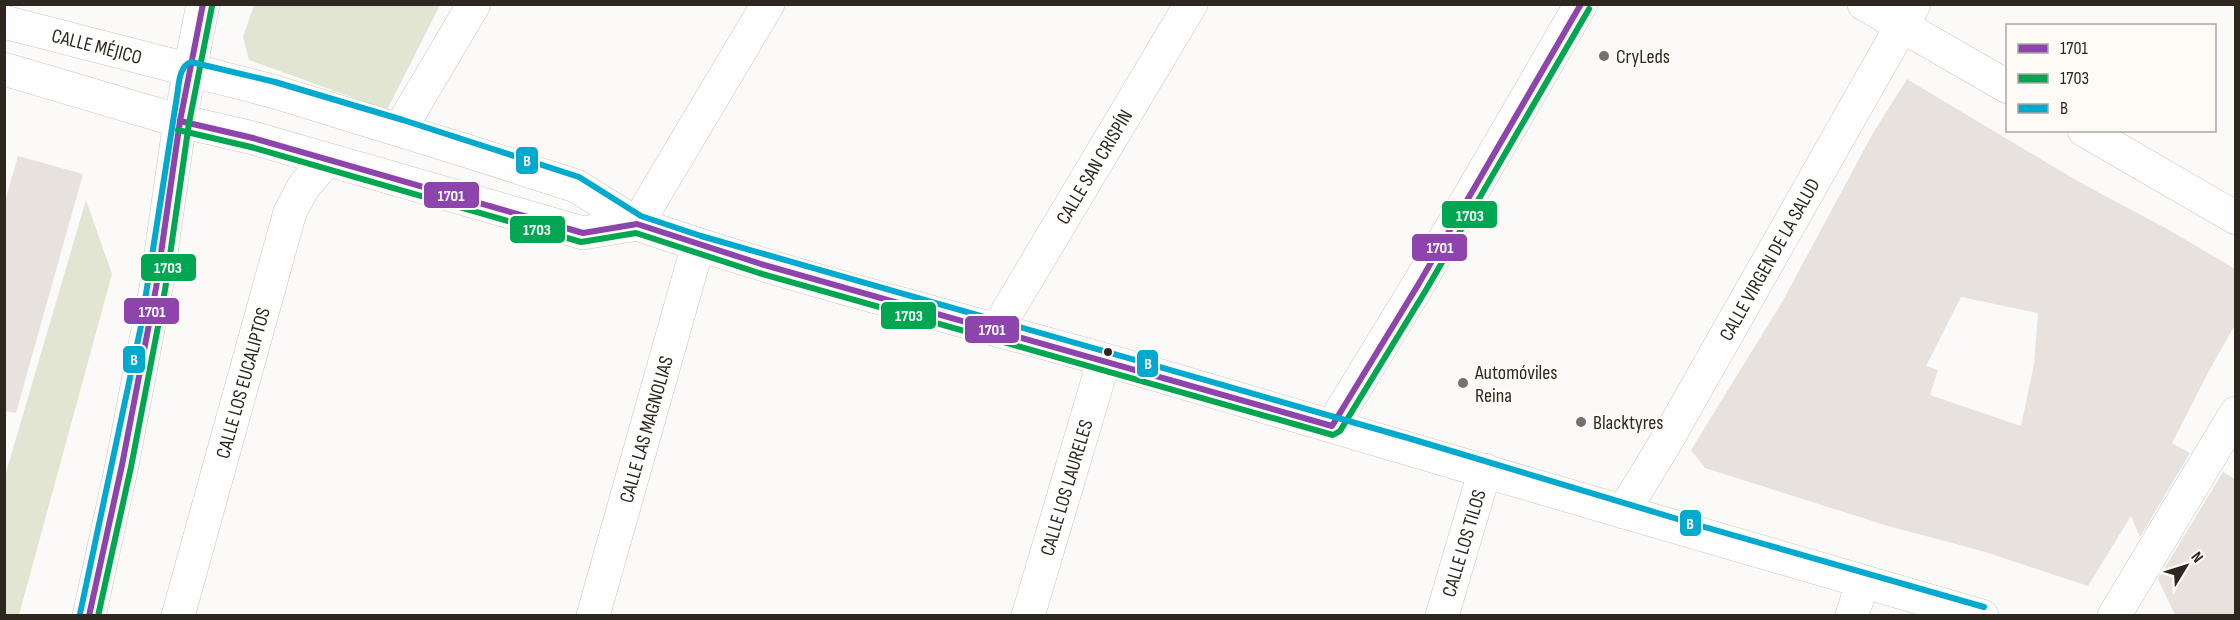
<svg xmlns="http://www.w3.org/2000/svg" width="2240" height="620" font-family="'Sofia Sans Condensed',sans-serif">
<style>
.green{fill:#e1e5d2}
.building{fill:#e8e2de;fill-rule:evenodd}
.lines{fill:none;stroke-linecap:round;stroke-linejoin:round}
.minor-casing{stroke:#c9c5c0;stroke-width:34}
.tertiary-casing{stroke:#c9c5c0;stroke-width:34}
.minor{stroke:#fffefe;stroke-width:33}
.tertiary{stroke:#fffefe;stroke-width:33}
.bus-1-casing{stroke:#fefbf6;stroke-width:10}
.bus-2-casing{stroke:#fefbf6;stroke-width:10}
.bus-3-casing{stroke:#fefbf6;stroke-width:10}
.bus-1{stroke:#8e44ad;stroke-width:6}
.bus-2{stroke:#00a651;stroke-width:6}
.bus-3{stroke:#00a9ce;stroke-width:6}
.poi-dot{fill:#76716c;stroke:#fefbf6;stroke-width:2}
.bus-dot{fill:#2e2720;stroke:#fefbf6;stroke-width:2}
.labels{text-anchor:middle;stroke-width:5;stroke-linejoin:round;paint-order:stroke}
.street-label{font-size:20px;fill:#2e2720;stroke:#fefbf6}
.poi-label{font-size:20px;fill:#2e2720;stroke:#fefbf6;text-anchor:start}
.line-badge{stroke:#fefbf6;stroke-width:2}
.badge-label{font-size:16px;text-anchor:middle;font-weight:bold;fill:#fff}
</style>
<rect width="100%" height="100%" fill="#fcfaf8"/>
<g class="green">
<polygon points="254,5 440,5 387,110 249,60 243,37"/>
<polygon points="86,200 112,274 19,615 5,615 5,476"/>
</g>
<g class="building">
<path d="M1907 79 2081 183 2171 231 2235 269V325L2210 369 2172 443 2190 453 2140 537 2131 516 2088 586 1982 551 1888 526 1705 468 1691 450 1781 304 1873 133ZM1961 297 2038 313 2034 364 2021 426 1930 395 1938 370 1926 366Z"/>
<polygon points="18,156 83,174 16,413 4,411 4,205"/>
<polygon points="2223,472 2235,479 2235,615 2175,615 2158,579"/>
</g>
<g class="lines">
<defs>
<g id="minor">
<polyline points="1864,4 2008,87"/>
<path id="s1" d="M4 22 272 91 464 150 576 186 637 224"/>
<polyline points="4,69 180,121 253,138 583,233 637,224"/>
<polyline points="400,129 474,4"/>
<polyline points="2084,130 2236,218"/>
<polyline points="637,224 768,4"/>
<path id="s2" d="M997 329 1191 4"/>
<path id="s3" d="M1623 512 1664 445 1914 4"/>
<path id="s4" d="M178 616 290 212 304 186 327 160"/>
<path id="s5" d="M593 616 698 245"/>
<path id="s6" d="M1028 616 1104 360"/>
<path id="s7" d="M1442 616 1485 470"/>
<polyline points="1852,616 1862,583"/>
<polyline points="2114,616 2236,413"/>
</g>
<g id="tertiary">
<path d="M637 224C801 281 971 321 1137 369 1419 451 1699 536 1982 616"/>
<polyline points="1332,426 1418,285 1581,4"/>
<polyline points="89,616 122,465 156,288 180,121 203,4"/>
</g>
</defs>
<use href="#minor" class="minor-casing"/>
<use href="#tertiary" class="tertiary-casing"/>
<use href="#minor" class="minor"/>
<use href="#tertiary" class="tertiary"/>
<defs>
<g id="bus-1">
<polyline points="180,121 253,138 583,233 637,224 761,264 1332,426 1418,285 1581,4"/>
<polyline points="89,616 122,465 156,288 180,121 203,4"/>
</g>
<g id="bus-2">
<polyline points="178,130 251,147 581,242 636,233 759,273 1333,435 1340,431 1426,290 1589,9"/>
<polyline points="98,616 131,467 165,290 189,123 212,6"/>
</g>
<path id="bus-3" d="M80 614 141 326 177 96C179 84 179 66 191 62L275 82 403 120 579 177 641 216 701 236 1408 438 1694 524 1984 607"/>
</defs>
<use href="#bus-1" class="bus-1-casing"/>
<use href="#bus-2" class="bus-2-casing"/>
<use href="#bus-3" class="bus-3-casing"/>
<use href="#bus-1" class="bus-1"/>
<use href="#bus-2" class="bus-2"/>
<use href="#bus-3" class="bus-3"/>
</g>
<g class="poi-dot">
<circle cx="1604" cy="56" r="6"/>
<circle cx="1463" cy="383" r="6"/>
<circle cx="1581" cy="422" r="6"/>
</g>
<circle class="bus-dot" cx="1108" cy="352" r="5"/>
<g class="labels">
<g class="street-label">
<text dy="7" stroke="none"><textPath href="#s1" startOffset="96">CALLE MÉJICO</textPath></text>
<text dy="7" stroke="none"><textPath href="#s2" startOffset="189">CALLE SAN CRISPÍN</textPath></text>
<text dy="7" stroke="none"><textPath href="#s3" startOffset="292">CALLE VIRGEN DE LA SALUD</textPath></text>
<text dy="7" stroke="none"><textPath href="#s4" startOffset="242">CALLE LOS EUCALIPTOS</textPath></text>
<text dy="7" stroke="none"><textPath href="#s5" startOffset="194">CALLE LAS MAGNOLIAS</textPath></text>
<text dy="7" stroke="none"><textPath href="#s6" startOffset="134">CALLE LOS LAURELES</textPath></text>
<text dy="7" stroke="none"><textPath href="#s7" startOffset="76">CALLE LOS TILOS</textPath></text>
</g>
<g class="poi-label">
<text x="1616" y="63">CryLeds</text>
<text x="1475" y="379">Automóviles<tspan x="1475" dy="23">Reina</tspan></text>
<text x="1593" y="429">Blacktyres</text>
</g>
</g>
<g class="line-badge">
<rect x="515" y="146" width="24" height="29" rx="6" fill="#00a9ce"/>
<rect x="423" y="181" width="57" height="28" rx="6" fill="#8e44ad"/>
<rect x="1441" y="200" width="57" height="29" rx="6" fill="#00a651"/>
<rect x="509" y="215" width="57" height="29" rx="6" fill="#00a651"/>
<rect x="1411" y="233" width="57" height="29" rx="6" fill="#8e44ad"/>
<rect x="140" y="253" width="57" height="29" rx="6" fill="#00a651"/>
<rect x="123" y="297" width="57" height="28" rx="6" fill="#8e44ad"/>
<rect x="880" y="301" width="57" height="29" rx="6" fill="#00a651"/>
<rect x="964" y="315" width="56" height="29" rx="6" fill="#8e44ad"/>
<rect x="122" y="345" width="24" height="29" rx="6" fill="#00a9ce"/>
<rect x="1136" y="349" width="23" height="29" rx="6" fill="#00a9ce"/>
<rect x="1679" y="509" width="23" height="28" rx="6" fill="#00a9ce"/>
</g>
<g class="badge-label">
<text x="527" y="166">B</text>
<text x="451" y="201">1701</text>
<text x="1470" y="221">1703</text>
<text x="537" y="235">1703</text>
<text x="1440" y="253">1701</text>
<text x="168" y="273">1703</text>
<text x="152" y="317">1701</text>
<text x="909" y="321">1703</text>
<text x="992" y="335">1701</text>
<text x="134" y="365">B</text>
<text x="1148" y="369">B</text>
<text x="1690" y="529">B</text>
</g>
<rect width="2240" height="620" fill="none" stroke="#2e2720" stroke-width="12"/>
<rect x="2006" y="24" width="210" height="108" fill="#fefbf6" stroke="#aba6a0" stroke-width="1.5"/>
<rect x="2018" y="44" width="30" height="9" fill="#8e44ad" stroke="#aba6a0" stroke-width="1.5"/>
<text x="2060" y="54" font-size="18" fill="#2e2720">1701</text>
<rect x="2018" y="74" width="30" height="9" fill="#00a651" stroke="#aba6a0" stroke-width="1.5"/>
<text x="2060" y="84" font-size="18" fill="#2e2720">1703</text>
<rect x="2018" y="104" width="30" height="9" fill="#00a9ce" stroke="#aba6a0" stroke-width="1.5"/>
<text x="2060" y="114" font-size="18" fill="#2e2720">B</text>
<g transform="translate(2186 566) rotate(52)" stroke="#fefbf6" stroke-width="4.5" paint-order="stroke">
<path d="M0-4.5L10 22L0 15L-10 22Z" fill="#2e2720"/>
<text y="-9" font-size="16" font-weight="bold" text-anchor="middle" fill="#2e2720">N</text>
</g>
</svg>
